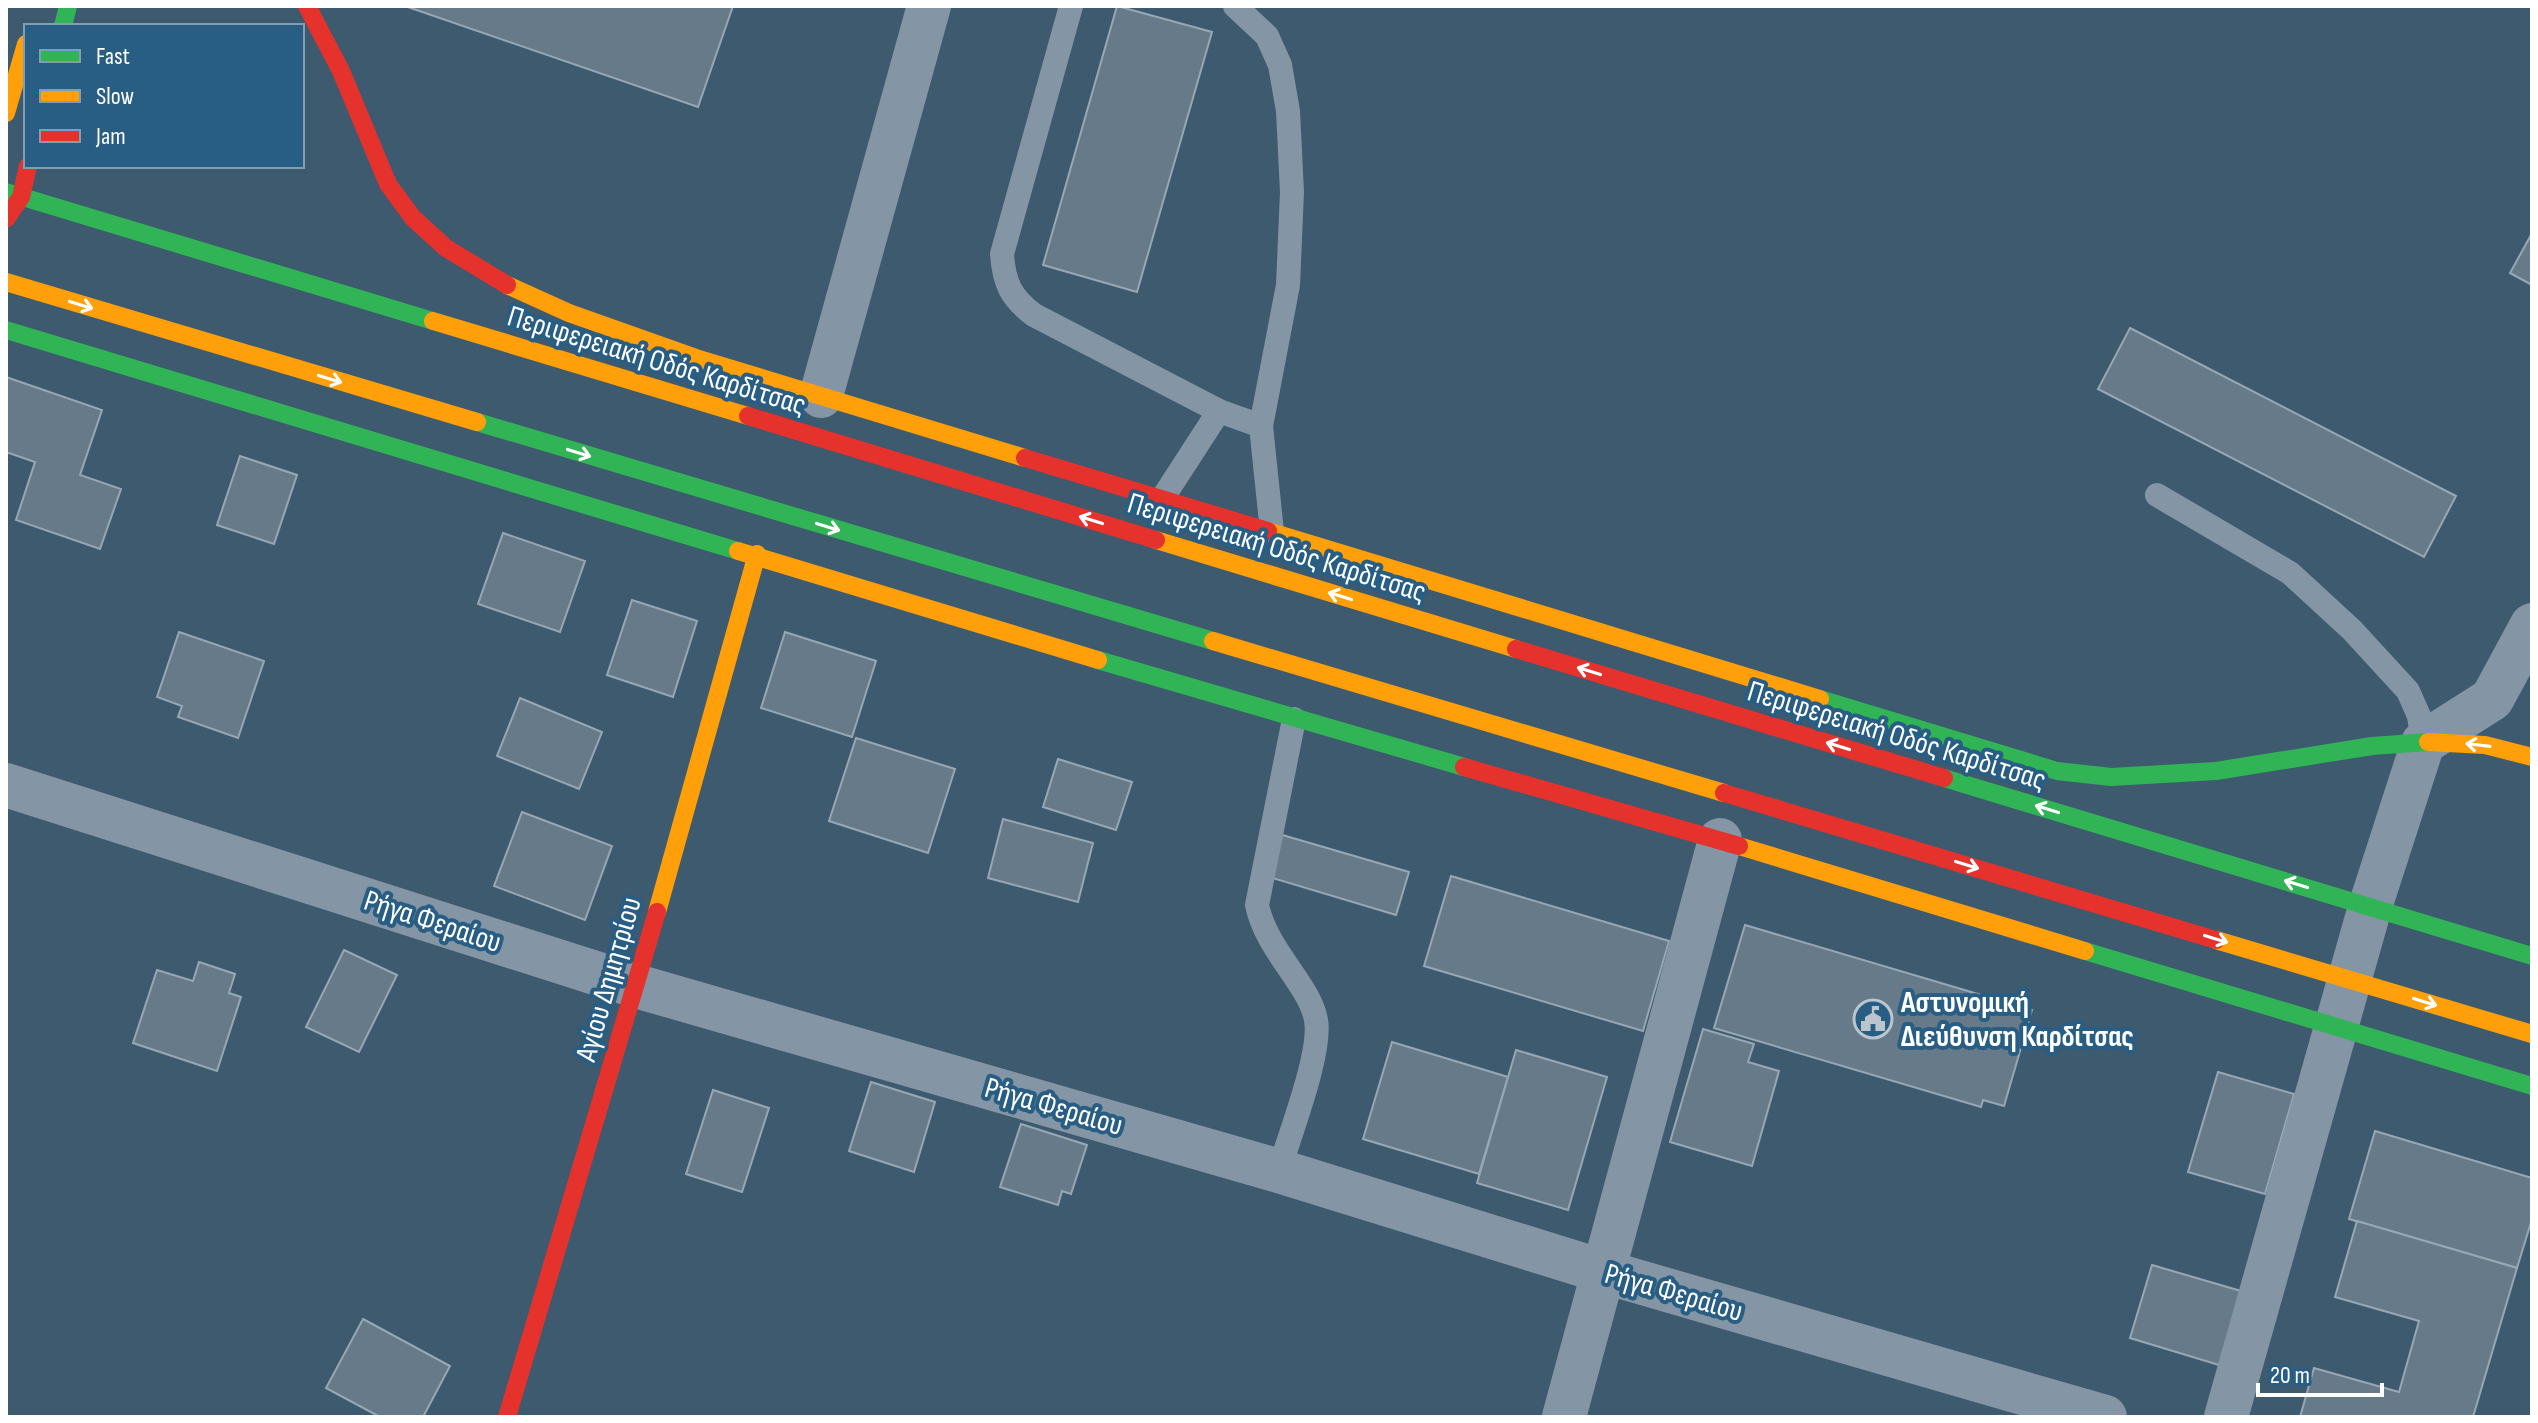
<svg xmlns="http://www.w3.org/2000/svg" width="2538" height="1423" font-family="'Sofia Sans Condensed',sans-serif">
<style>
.building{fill:#667a8a;stroke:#97a8b4;stroke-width:2}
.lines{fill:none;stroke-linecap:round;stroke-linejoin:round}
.lane{stroke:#8496a5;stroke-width:24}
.street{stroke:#8496a5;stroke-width:44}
.fast{stroke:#30b455;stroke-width:18}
.slow{stroke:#ff9f0a;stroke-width:18}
.jam{stroke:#e5322d;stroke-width:18}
.oneway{stroke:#fff}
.labels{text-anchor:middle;stroke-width:8;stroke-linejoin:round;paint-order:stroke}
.street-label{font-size:30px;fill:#fff;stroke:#295e84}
.poi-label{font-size:30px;font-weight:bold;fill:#fff;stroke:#295e84;text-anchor:start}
</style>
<rect width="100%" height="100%" fill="#3e5a6f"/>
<g class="building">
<polygon points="405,6 733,6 698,107"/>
<polygon points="1117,6 1212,32 1137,292 1043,265"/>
<polygon points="2531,235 2532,236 2532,285 2510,273"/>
<polygon points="2130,328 2456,496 2424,557 2098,389"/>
<polygon points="6,377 102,410 80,475 121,489 100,549 16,520 35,462 6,452"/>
<polygon points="240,456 297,475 274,544 217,525"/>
<polygon points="503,533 585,561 560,632 478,604"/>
<polygon points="632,600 697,621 673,697 607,675"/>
<polygon points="179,632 264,661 238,738 178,717 182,706 157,697"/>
<polygon points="785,632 876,661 852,737 761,708"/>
<polygon points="520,698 602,732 579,789 497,756"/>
<polygon points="856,738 955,769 928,853 829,821"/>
<polygon points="1058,759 1132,782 1116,830 1043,807"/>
<polygon points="522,812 612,846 585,920 494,886"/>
<polygon points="1003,819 1093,843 1078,902 988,878"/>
<polygon points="1279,834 1409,872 1396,915 1266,876"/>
<polygon points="1451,876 1669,941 1643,1031 1424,966"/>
<polygon points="1745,925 2032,1010 2004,1106 1983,1100 1981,1107 1714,1028"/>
<polygon points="344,950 397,975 359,1052 306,1027"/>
<polygon points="199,962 235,974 229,993 241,997 217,1071 133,1043 157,970 193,981"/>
<polygon points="1703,1029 1754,1044 1748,1062 1779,1071 1752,1166 1670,1142"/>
<polygon points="1392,1042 1508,1077 1479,1174 1363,1139"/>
<polygon points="1516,1050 1607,1077 1568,1210 1477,1183"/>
<polygon points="2218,1072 2294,1094 2265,1194 2188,1172"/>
<polygon points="871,1082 935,1102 914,1172 849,1151"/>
<polygon points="713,1090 769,1108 742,1192 686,1174"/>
<polygon points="1021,1124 1087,1145 1071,1194 1062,1191 1058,1205 1000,1187"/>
<polygon points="2375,1131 2532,1178 2532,1219 2517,1268 2349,1219"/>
<polygon points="2357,1221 2517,1268 2473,1417 2300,1417 2314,1368 2399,1392 2419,1321 2335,1297"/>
<polygon points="2152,1265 2241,1291 2219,1365 2130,1338"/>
<polygon points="363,1319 450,1366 423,1417 380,1417 326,1388"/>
</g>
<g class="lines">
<g class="lane">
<path d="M1071 6 1002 254C1004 283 1011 298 1034 315L1219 411 1261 426"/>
<polyline points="1235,6 1267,36 1280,65 1288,111 1292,192 1288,285 1261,426 1272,532"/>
<polyline points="2157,495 2290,573 2352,630 2408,691 2419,716 2423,743"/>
<polyline points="1162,499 1219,411"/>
<path d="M1279 1171C1289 1136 1322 1053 1316 1020 1310 985 1266 950 1257 905L1294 719"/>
</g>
<g class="street">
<polyline points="821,396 929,6"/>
<polyline points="6,785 636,986 1279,1171 1605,1272 2105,1417"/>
<polyline points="1564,1417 1720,840"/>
<polyline points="2226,1417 2370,907 2423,743 2492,699 2532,625"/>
</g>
<g class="fast">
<polyline points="63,26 68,6"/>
<polyline points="6,192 433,321"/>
<polyline points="6,330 738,551"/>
<polyline points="477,422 1213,641"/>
<polyline points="1098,660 1464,767"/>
<polyline points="1820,699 2057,771 2111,777 2216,771 2372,746 2428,742"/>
<polyline points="1944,778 2532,956"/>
<polyline points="2085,951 2532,1086"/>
</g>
<g class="slow">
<polyline points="6,113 26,44"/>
<polyline points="6,282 477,422"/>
<polyline points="507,285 569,313 696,358 1025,458"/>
<polyline points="433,321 748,416"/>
<polyline points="1268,531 1820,699"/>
<polyline points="1156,540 1516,649"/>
<polyline points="738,551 1098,660"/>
<polyline points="1213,641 1724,793"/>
<polyline points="2428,742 2485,745 2532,757"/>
<polyline points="1739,846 2085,951"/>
<polyline points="657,912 757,554"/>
<polyline points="2216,940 2532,1034"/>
</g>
<g class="jam">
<polyline points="307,6 341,71 388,184 413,218 446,248 507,285"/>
<polyline points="6,219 21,197 28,166"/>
<polyline points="748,416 1156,540"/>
<polyline points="1025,458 1268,531"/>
<polyline points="1516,649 1944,778"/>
<polyline points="1464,767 1739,846"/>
<polyline points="1724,793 2216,940"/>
<polyline points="507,1417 657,912"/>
</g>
</g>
<defs><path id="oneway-shaft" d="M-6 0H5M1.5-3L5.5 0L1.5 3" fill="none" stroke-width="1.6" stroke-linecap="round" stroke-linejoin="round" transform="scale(2)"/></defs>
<g class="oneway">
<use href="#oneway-shaft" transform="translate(81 305) rotate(17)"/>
<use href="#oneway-shaft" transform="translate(330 379) rotate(17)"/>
<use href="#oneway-shaft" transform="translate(579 453) rotate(17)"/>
<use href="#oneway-shaft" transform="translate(1091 520) rotate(-163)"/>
<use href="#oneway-shaft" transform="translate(828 527) rotate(17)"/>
<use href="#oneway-shaft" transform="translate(1340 596) rotate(-163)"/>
<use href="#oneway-shaft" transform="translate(1589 671) rotate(-163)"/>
<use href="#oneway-shaft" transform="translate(2478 745) rotate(-173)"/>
<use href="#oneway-shaft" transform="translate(1838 746) rotate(-163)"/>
<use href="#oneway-shaft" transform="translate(2047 809) rotate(-163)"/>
<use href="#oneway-shaft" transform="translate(1967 865) rotate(17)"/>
<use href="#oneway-shaft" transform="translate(2296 884) rotate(-163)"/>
<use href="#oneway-shaft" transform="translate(2216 939) rotate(17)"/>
<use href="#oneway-shaft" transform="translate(2425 1002) rotate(17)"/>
</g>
<defs>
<symbol id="civic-ring" viewBox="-11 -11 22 22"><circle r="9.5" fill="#295e84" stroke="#bbc5cd" stroke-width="1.5"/><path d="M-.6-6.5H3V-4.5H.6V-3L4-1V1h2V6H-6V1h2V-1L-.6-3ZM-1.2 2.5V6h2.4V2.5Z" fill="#bbc5cd"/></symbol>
</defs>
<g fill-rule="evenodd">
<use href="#civic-ring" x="1851" y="997" width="44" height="44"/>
</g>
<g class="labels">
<g class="street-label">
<text transform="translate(657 360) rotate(17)" y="10">Περιφερειακή Οδός Καρδίτσας</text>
<text transform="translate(1277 547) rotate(17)" y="10">Περιφερειακή Οδός Καρδίτσας</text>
<text transform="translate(1897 735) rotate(17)" y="10">Περιφερειακή Οδός Καρδίτσας</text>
<text transform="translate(433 921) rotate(18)" y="10">Ρήγα Φεραίου</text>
<text transform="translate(608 979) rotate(-74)" y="10">Αγίου Δημητρίου</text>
<text transform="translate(1054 1106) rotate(16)" y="10">Ρήγα Φεραίου</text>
<text transform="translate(1674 1292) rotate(16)" y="10">Ρήγα Φεραίου</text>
</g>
<g class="poi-label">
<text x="1901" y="1012">Αστυνομική<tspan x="1901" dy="34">Διεύθυνση Καρδίτσας</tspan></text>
</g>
</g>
<rect width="2538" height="1423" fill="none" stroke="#ffffff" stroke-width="16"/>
<rect x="24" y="24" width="280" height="144" fill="#295e84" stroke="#7f9eb5" stroke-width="2"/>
<rect x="40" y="50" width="40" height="12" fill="#30b455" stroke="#7f9eb5" stroke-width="2"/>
<text x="96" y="64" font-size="24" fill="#ffffff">Fast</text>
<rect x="40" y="90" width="40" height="12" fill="#ff9f0a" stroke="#7f9eb5" stroke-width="2"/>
<text x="96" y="104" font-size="24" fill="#ffffff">Slow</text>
<rect x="40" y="130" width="40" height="12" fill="#e5322d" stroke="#7f9eb5" stroke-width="2"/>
<text x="96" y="144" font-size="24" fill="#ffffff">Jam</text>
<path d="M2258 1383v12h124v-12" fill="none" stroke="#ffffff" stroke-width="4"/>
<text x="2270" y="1383" font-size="24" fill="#ffffff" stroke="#295e84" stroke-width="6" paint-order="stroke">20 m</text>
</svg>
